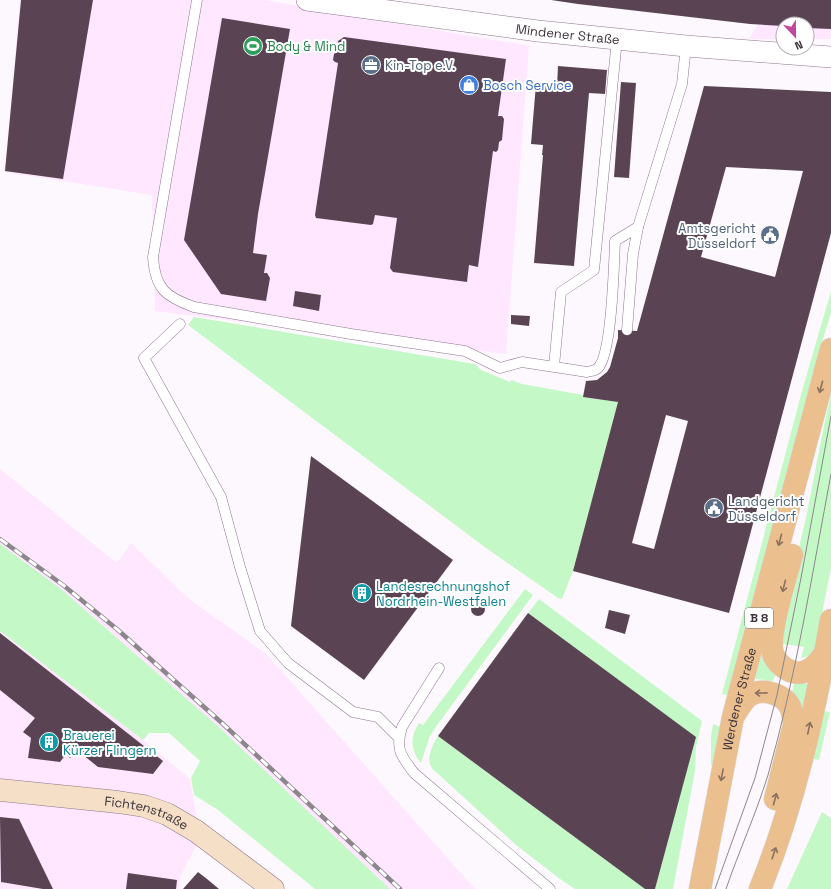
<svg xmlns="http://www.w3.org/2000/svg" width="831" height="889" font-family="'Space Grotesk',sans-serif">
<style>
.built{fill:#fee7ff}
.green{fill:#c5f8c7}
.building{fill:#5a4454;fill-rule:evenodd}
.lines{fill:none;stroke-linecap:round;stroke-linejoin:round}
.lane-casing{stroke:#8c778d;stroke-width:11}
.street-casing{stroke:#8c778d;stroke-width:22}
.secondary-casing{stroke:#8c778d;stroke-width:23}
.primary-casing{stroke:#d8d6d8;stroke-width:23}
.lane{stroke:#fff;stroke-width:10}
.street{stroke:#fff;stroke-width:21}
.secondary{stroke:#f5dfc6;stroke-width:22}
.primary{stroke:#ebbf8e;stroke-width:22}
.tram{stroke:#8d868d;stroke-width:1}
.rail-casing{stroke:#8d868d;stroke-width:4.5}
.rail{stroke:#fff;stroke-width:3;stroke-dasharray:9;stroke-linecap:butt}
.oneway{stroke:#8a7160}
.labels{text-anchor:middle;stroke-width:4;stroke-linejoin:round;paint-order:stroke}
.shield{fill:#fff;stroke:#767076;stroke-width:1}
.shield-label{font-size:12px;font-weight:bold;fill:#3b323b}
.street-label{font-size:13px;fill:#3b323b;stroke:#fff}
.leisure-label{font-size:13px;fill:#27864d;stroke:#fff;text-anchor:start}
.service-label{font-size:13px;fill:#4e5e75;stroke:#fff;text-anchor:start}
.shop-label{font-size:13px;fill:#366cbe;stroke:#fff;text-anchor:start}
.culture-label{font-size:13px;fill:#0d838f;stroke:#fff;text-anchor:start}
</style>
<rect width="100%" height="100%" fill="#fdf8fd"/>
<g class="built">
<polygon points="20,0 264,0 529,46 506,354 155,311 152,195 5,172"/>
<polygon points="774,0 831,0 831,39 807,39 807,24 783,24 783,39 749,39"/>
<polygon points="0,469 117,563 131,543 188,598 266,654 475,889 373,889 0,555"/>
<polygon points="0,631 143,740 190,779 200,838 180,877 179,889 0,889"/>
</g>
<g class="green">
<polygon points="831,291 831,313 822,342 728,695 722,694 802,391"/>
<polygon points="194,317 475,364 481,370 510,382 511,380 522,384 583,395 583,397 618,402 573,571 562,599 558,598 486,548 188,325"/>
<path d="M831 395V568L815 649C812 655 807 657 801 658L804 647 783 644 779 634 807 513 825 420Z"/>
<polygon points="0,544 61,589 221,729 390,889 315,889 218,810 194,795 191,778 200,761 169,733 149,733 143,740 0,631"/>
<path d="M525 589 533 595 435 728 430 736 421 763C410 750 410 736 419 723L423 725Z"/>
<polygon points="539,599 702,721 696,747 695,771 673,889 655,889 695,737 528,613"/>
<polygon points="762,653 776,673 773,681 756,679 755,677"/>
<polygon points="795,681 810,685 805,713 791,696"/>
<polygon points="824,711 830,712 819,760 813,759"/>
<polygon points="713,724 721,727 713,766 711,766 711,737"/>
<path d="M438 736 645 889H575L560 879 516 845 437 773C423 764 431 747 438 736Z"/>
<polygon points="822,812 831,818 831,889 787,889"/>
</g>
<g class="building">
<polygon points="21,0 93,0 63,179 5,171"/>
<polygon points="551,0 831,0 831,29 807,28 807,24 783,24 783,26 750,24 578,4"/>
<polygon points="222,18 290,29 258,214 253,253 267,255 264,273 267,273 270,278 266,301 221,294 184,240"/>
<polygon points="344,37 506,59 498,116 502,116 504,119 502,140 499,142 498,150 496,152 493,151 478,267 469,265 467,282 393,272 390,268 397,218 375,215 373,224 371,225 316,218 315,215 338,63 335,62 333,60 334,54 337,52 338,41"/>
<polygon points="558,66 607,70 605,94 589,93 574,266 534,263 543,155 542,155 543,145 531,144 536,84 557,86"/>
<polygon points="621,82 636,83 629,178 614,177"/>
<path d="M704 86 831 92V233L729 613 573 571 618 402 583 397 586 381 597 380 607 372 610 367 618 338V330L637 331ZM726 167 803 171 775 277 701 257ZM666 415 688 421 654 549 632 543Z"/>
<polygon points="295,291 321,295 319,311 293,306"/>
<polygon points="511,315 530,316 529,326 511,324"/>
<polygon points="311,456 453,560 364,680 291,626"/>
<circle cx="478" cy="609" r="7"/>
<polygon points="609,610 630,615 625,634 605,628"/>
<polygon points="528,613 696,737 655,889 645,889 438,736"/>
<polygon points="0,633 163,761 153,774 98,767 77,750 70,758 66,754 60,762 28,758 31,738 23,732 35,718 0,690"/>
<polygon points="0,817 19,819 53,889 43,889 1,882"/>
<polygon points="198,872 207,879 219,889 183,889"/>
<polygon points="128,873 177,880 176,889 126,889"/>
</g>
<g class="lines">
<defs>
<g id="lane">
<path d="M197 0 153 257C155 289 166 297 194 307L351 334 465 351 500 368 522 362 587 372C591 371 595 371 598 368 612 354 614 264 615 241L638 227"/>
<polyline points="180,324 144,358 221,497 240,567 260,631 288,663 353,712 378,717 399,738"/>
<polyline points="627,330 633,254 638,227 682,84 686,46"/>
<polyline points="554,366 561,292 594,270 617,39"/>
<path d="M439 668 402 727C395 749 401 756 414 773L550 889"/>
</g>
<g id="street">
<path id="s1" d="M307 0 538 31 686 46 831 57"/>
</g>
<g id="secondary">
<path id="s2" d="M0 790 118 802 144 806 167 814 196 831 273 889"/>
</g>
<g id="primary">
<path d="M792 555C786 576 767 636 773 654 776 662 785 670 793 672 808 676 818 663 825 653"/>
<path d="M735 714C739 708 743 700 749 696 754 692 760 691 767 692 787 696 793 706 794 725L775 799"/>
<path id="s3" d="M700 889 733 717 831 349"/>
<path d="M760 889C795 803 815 711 831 620"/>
</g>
</defs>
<use href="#lane" class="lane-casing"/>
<use href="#street" class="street-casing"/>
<use href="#secondary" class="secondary-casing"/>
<use href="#primary" class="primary-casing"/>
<use href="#lane" class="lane"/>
<use href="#street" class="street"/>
<use href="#secondary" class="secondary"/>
<use href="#primary" class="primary"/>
<g class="tram">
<polyline points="715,889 755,778 777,695 801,578 831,416"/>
<path d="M726 889C739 851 756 814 768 775 796 676 812 575 831 474"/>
</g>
<defs>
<polyline id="rail" points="0,539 63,585 118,630 223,724 400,889"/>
</defs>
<use href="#rail" class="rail-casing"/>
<use href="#rail" class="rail"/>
</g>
<defs><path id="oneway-shaft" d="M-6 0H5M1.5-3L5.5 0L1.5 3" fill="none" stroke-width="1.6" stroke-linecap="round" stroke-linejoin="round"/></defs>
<g class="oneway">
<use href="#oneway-shaft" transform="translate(821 387) rotate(105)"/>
<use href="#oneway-shaft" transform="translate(780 540) rotate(105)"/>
<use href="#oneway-shaft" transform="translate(784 586) rotate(104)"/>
<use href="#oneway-shaft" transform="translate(761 693) rotate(179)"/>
<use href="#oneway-shaft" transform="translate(809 728) rotate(-78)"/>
<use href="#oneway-shaft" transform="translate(722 775) rotate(101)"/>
<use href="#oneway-shaft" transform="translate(775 799) rotate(-75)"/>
<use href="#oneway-shaft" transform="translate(774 853) rotate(-71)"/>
</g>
<defs>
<symbol id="stadium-disc" viewBox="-11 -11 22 22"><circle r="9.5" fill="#2e9e5b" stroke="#fff"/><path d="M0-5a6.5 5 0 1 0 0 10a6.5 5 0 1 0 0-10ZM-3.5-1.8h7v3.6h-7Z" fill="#fff"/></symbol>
<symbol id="office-disc" viewBox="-11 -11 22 22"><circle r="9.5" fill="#5c6f8a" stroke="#fff"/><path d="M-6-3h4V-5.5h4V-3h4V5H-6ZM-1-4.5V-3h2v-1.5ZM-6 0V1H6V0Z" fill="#fff"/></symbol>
<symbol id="shop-disc" viewBox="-11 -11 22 22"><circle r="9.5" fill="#3f7fe0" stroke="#fff"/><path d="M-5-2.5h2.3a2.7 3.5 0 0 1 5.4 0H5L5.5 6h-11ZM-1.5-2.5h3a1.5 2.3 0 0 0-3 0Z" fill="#fff"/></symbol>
<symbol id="civic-disc" viewBox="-11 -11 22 22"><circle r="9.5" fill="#5c6f8a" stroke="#fff"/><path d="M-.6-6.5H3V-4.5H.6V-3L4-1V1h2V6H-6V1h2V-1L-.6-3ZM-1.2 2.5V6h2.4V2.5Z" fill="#fff"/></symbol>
<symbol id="building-disc" viewBox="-11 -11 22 22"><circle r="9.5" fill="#0f9aa8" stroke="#fff"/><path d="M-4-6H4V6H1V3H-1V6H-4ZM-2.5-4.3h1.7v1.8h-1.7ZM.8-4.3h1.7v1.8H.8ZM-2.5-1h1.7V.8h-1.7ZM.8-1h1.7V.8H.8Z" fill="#fff"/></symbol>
</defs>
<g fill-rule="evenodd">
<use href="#stadium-disc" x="242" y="35" width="22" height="22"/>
<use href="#office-disc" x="360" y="54" width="22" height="22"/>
<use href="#shop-disc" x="458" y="74" width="22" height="22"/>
<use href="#civic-disc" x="759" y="224" width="22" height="22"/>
<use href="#civic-disc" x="703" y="497" width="22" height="22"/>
<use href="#building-disc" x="351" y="582" width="22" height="22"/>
<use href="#building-disc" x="38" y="731" width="22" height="22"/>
</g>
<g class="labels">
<rect class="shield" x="745" y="608" width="28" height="20" rx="3"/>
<g class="shield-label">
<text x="759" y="622">B 8</text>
</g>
<g class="street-label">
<text dy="5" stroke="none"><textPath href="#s1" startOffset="263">Mindener Straße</textPath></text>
<text dy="5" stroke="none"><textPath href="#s3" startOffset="194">Werdener Straße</textPath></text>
<text dy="5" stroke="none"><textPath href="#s2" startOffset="149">Fichtenstraße</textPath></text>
</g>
<g class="leisure-label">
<text x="267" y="51">Body &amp; Mind</text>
</g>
<g class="service-label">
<text x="385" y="70">Kin-Top e.V.</text>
<text x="756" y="233" text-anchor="end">Amtsgericht<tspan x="756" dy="15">Düsseldorf</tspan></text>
<text x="728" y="506">Landgericht<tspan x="728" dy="15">Düsseldorf</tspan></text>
</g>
<g class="shop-label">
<text x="483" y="90">Bosch Service</text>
</g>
<g class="culture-label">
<text x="376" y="591">Landesrechnungshof<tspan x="376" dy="15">Nordrhein-Westfalen</tspan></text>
<text x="63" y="740">Brauerei<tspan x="63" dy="15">Kürzer Flingern</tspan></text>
</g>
</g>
<g transform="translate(795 36) rotate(158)"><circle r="19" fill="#ffffff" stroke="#b1adb1"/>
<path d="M0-3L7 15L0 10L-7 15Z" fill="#c1479b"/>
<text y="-6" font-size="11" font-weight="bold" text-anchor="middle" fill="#3b323b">N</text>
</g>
</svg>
